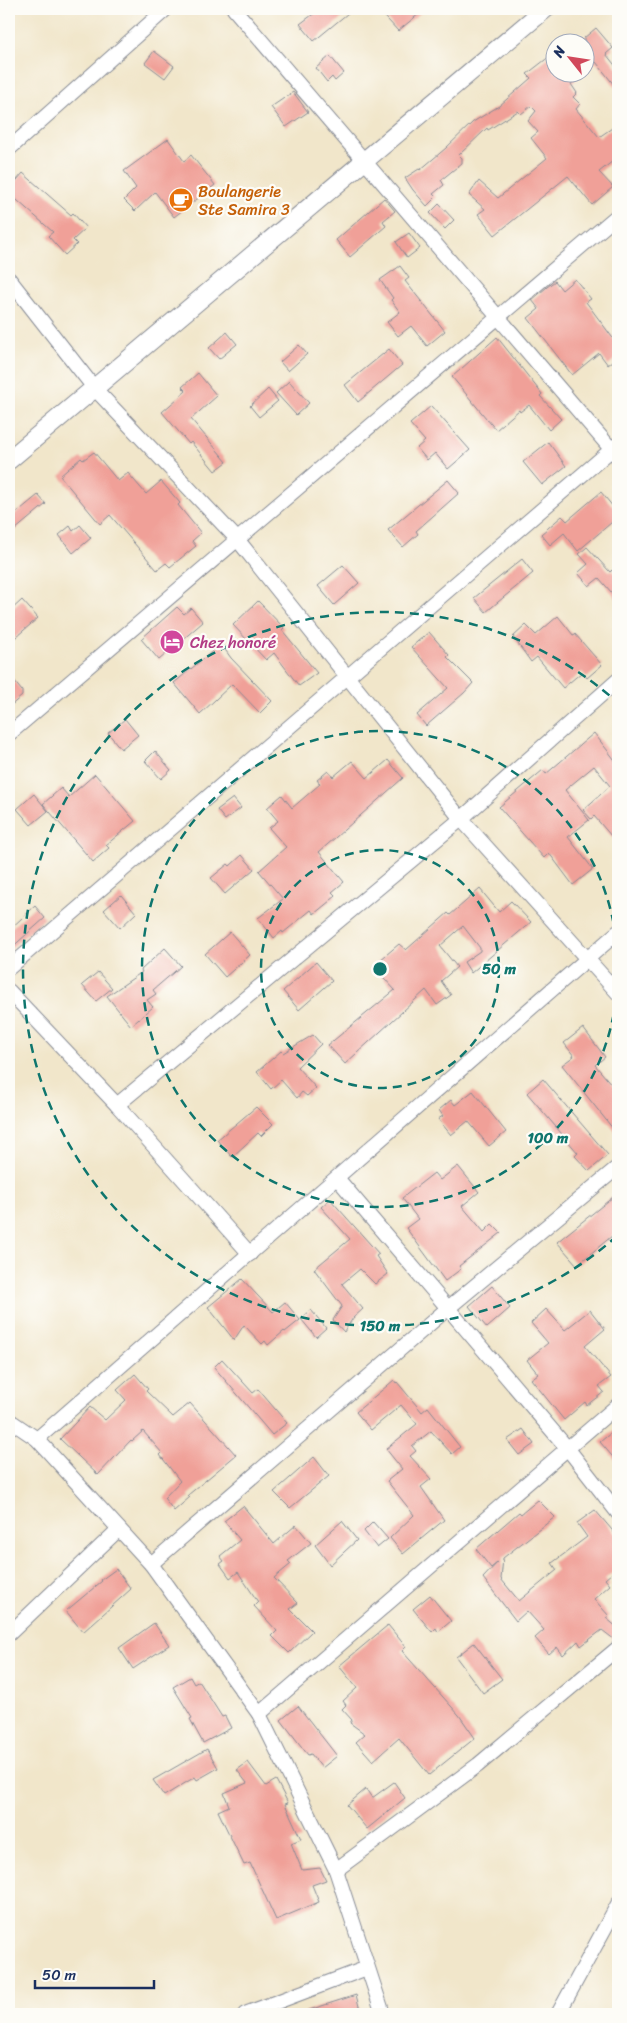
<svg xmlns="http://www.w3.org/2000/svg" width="627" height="2023" font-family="Sriracha,sans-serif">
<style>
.building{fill:#f0a098}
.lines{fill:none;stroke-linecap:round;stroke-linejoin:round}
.minor-casing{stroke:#868a94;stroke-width:16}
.tertiary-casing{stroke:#868a94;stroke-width:20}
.minor{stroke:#fff;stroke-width:14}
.tertiary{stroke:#fff;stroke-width:18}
.ring{fill:none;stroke:#0f766e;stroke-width:2.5;stroke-dasharray:9 6}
.labels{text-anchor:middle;stroke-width:4.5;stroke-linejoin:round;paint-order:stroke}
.food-label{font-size:16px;fill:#c56008;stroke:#fdfcf7;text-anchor:start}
.hotel-label{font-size:16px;fill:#b23c85;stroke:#fdfcf7;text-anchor:start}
.centre{fill:#0f766e;stroke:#fdfcf7;stroke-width:2.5}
.ring-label{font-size:15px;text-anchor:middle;font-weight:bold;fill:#0f766e;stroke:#fdfcf7;stroke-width:4.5;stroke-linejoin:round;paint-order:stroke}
</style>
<rect width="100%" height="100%" fill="#fdfcf7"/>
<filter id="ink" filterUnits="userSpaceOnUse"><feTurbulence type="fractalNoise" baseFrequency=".02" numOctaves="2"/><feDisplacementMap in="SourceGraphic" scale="10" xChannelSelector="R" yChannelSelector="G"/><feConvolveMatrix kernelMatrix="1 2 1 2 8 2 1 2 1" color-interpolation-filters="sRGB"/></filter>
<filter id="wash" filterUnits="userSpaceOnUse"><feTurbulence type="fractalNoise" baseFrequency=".0096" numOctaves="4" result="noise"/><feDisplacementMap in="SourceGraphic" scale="20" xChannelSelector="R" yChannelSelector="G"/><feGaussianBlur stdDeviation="1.12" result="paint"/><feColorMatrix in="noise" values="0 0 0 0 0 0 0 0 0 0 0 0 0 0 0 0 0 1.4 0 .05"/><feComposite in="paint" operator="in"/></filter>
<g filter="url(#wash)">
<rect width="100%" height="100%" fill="#f1e6ca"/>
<g id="blocks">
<g class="building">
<polygon points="320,9 353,9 314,41 300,24"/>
<polygon points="378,9 425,9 398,31"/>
<polygon points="596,28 613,48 606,54 618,69 618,90 596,62 571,84 577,93 573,97 580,104 576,109 599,137 618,124 618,157 599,172 613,187 592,205 568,176 495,235 478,214 485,209 469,195 479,181 498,198 547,158 531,138 538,132 528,121 536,111 531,106 521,114 518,111 488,130 487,128 459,155 462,158 462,163 441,180 444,185 433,194 436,197 427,206 413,190 405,178 419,169 420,170 446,148 473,122 499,106 531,78 527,74 554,53 554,72 584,72 584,38"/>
<polygon points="154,51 174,66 165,78 145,63"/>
<polygon points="330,56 344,73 335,81 332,77 327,82 316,68"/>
<polygon points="293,92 308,112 286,127 271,107"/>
<polygon points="168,139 184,161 191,155 215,185 174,217 155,192 135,211 124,200 136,188 124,171"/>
<polygon points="23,173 71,215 73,213 86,228 73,240 77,244 65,255 48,236 53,232 9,193 9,189"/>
<polygon points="384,198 395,211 383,221 386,226 350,257 336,240"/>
<polygon points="439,204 454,220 445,229 430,213"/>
<polygon points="409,233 420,248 407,258 396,242"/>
<polygon points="400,266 409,278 405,281 445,331 427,346 411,326 398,336 387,322 400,312 391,300 393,298 380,280"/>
<polygon points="575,279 591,299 586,302 618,345 618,357 608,365 599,353 572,375 528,318 539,309 532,300 547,287 555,281 562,290"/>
<polygon points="227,332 237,344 219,359 209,348"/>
<polygon points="497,337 542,394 540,396 561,419 549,430 529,405 520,412 519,410 496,430 452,377"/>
<polygon points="299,345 307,354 288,371 280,362"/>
<polygon points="389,349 402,365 358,402 345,385"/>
<polygon points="198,373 217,396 191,419 227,462 215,471 191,442 189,444 162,412 186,391 182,387"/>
<polygon points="289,381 309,403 296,415 276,393"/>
<polygon points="268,389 278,401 259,417 250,406"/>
<polygon points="431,406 470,450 448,469 435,453 427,460 417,448 425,441 410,424"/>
<polygon points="548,442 566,466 542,485 523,462"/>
<polygon points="94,452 118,481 128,473 146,494 161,481 180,503 178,505 201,533 192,541 196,546 170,567 166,563 157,570 110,515 100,524 60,476 81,458 83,460"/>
<polygon points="448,480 459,493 416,531 418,534 403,547 388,530"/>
<polygon points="601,492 618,513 618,517 578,551 564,533 550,545 541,534 562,516 567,521"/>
<polygon points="38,495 46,504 9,535 9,519"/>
<polygon points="80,525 91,538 73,553 59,535 70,526 73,531"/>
<polygon points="587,547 610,572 612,570 618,578 618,600 599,578 589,586 578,573 588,564 579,554"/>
<polygon points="522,559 533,573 486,612 474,598"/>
<polygon points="343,565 359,583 334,605 318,586"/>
<polygon points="22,600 38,618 9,643 9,612"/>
<polygon points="258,601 284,628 282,630 317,673 299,686 274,653 266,660 233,625"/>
<polygon points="177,607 184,614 191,608 203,622 159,660 141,639"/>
<polygon points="558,616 573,635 575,634 602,665 587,678 582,672 563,688 537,657 531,662 513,637 526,625 536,635"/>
<polygon points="429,632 449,655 447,657 473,683 464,693 426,726 417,715 448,688 411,647"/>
<polygon points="221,644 231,658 272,701 260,713 232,684 200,714 174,683"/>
<polygon points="9,675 22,691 22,696 9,707"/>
<polygon points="125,719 138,735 121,749 108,733"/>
<polygon points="594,733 618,764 618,844 594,816 591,819 583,810 610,786 594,766 565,790 589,820 568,837 593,869 573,885 549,853 544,858 499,807 543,770 546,774"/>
<polygon points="155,751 171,770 161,779 145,761"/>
<polygon points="388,760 403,778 319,852 344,882 332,892 336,896 314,914 311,910 283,933 282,931 274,938 258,918 283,899 259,871 286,847 269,828 278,821 267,808 282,795 292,808 320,784 317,780 328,771 333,777 352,761 367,778"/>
<polygon points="95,774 135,821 106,845 109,848 93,862 43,804 61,788 69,797"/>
<polygon points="34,794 48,811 31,825 17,809"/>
<polygon points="233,798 241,808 225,820 217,810"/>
<polygon points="242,855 254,869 225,894 211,878 228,864 230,866"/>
<polygon points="480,889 499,912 511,901 531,922 471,973 464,962 480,951 480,948 463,926 440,946 457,967 441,981 451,995 437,1005 426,990 345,1064 328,1045 395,990 373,966 399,944 406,950 448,913 450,915"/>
<polygon points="121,895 136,913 120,928 104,910"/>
<polygon points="35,906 45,918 9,950 9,930"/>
<polygon points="230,932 250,955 225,977 205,954"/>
<polygon points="165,948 181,966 153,990 156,994 147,1000 153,1007 131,1026 107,996 142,972 141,970"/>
<polygon points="316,962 332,981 299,1010 283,991"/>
<polygon points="98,972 112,988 96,1001 82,985"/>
<polygon points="583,1028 605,1057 595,1065 618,1092 618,1135 562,1065 574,1056 564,1043"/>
<polygon points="313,1035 321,1044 297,1067 316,1088 307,1096 302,1092 297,1098 281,1080 271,1089 257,1072 281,1051 283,1053"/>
<polygon points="543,1079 608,1155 589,1171 575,1156 578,1153 527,1093"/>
<polygon points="473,1091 506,1132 489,1146 468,1121 451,1135 438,1119 443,1116 439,1110 451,1100 455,1105"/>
<polygon points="256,1107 273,1124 261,1136 258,1133 232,1157 217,1140"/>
<polygon points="458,1166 479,1192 462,1206 484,1232 492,1224 501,1233 459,1266 461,1269 445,1281 406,1228 418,1219 402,1198 434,1173 440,1180"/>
<polygon points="618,1193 618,1231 577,1265 557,1242"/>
<polygon points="330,1199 379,1254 376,1256 388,1274 375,1284 360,1269 342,1284 363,1309 353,1318 344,1332 333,1320 342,1306 314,1269 350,1239 321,1207"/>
<polygon points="242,1279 273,1312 285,1302 300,1320 285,1332 284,1331 268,1345 265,1341 262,1344 244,1325 234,1340 208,1307"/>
<polygon points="492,1286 510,1308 487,1328 469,1306"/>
<polygon points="546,1309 565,1330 590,1310 605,1329 585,1346 611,1377 599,1386 604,1392 587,1405 585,1402 564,1420 531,1379 538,1374 527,1360 548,1343 531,1323"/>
<polygon points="311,1310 326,1328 316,1337 301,1319"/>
<polygon points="222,1359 253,1393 258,1389 287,1423 272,1435 214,1367"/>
<polygon points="135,1374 148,1389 146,1391 173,1417 190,1403 236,1455 188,1495 190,1497 174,1511 164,1498 180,1481 160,1455 162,1453 143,1431 132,1441 131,1440 98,1475 60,1439 90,1407 105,1420 126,1400 117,1390"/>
<polygon points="394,1380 396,1383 397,1382 422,1412 428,1407 460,1447 452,1454 431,1431 412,1446 416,1451 410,1456 431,1479 421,1487 444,1520 403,1554 390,1538 414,1515 387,1481 402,1469 386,1449 417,1424 401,1405 371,1430 356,1412"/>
<polygon points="618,1427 618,1463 600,1442"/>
<polygon points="523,1429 534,1444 519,1455 507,1440"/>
<polygon points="314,1457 329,1476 290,1508 274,1492"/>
<polygon points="538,1500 555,1517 503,1558 501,1579 519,1601 557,1570 552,1563 587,1537 577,1523 595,1510 618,1537 618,1568 605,1579 610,1585 594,1599 609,1616 606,1618 618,1628 618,1639 615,1640 602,1630 581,1646 578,1641 563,1655 557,1647 549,1654 535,1638 544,1630 527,1611 516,1621 483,1578 498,1562 491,1568 476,1549 519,1512 521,1514"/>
<polygon points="243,1506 274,1544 296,1525 311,1543 288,1561 291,1564 274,1578 298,1603 290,1609 312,1631 289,1653 272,1636 277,1631 254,1606 258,1602 238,1572 230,1578 220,1564 224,1561 220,1556 240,1540 224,1521"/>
<polygon points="342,1521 357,1540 330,1565 315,1545"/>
<polygon points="373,1522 388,1539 377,1548 364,1531"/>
<polygon points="116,1569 131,1589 83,1632 66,1611 102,1581 101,1580"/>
<polygon points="430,1595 451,1621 438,1632 436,1628 432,1632 413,1609"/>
<polygon points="154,1623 169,1645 133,1669 119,1648"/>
<polygon points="388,1625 406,1647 402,1651 459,1715 475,1738 429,1775 399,1738 373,1761 356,1742 365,1734 350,1723 352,1720 342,1709 346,1705 343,1701 357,1688 339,1666"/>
<polygon points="474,1643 502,1679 483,1693 456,1657"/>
<polygon points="190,1677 194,1684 199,1681 222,1717 225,1716 231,1728 203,1743 190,1719 192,1718 173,1687"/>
<polygon points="298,1706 337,1756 322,1768 311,1754 308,1755 281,1720"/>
<polygon points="207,1749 218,1768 197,1780 195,1777 164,1796 153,1780"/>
<polygon points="248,1762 266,1786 276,1780 288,1803 285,1804 301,1839 291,1843 302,1870 320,1868 326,1880 312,1885 319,1902 276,1920 250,1863 244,1865 218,1811 229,1806 224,1793 247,1783 237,1770"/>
<polygon points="394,1782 405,1798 367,1829 347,1805 366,1789 372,1798"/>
<polygon points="356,1995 361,2014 306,2014 306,2011"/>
</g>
</g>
</g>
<g filter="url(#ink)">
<use href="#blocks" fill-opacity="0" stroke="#868a94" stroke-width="1"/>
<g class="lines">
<defs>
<g id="minor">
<polyline points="234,9 618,457"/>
<polyline points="9,149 166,9"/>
<polyline points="9,279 95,389 237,539 461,819 618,993"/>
<polyline points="9,734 618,215"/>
<polyline points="9,968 618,444"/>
<polyline points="9,991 117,1105 250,1254"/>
<polyline points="117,1105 461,819 618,680"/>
<polyline points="337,1178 568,1449 618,1513"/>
<polyline points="9,1420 37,1439 151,1564 259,1714 336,1870 383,2014"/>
<polyline points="37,1439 618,932"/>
<polyline points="151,1564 447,1309 618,1167"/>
<polyline points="9,1634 119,1529"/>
<polyline points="259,1714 618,1405"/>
<polyline points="336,1870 478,1765 618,1648"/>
<polyline points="245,2014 367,1968"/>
<polyline points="558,2014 618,1904"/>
</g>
<polyline id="tertiary" points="9,460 545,9"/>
</defs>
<use href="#minor" class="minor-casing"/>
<use href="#tertiary" class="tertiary-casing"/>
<use href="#minor" class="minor"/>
<use href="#tertiary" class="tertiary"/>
</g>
</g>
<g class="ring">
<circle cx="380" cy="969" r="119"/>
<circle cx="380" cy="969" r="238"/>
<path d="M617 1236A357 357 0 1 1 617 702"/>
</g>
<defs>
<symbol id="cafe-disc" viewBox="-11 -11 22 22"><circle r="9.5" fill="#e8710a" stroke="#fdfcf7"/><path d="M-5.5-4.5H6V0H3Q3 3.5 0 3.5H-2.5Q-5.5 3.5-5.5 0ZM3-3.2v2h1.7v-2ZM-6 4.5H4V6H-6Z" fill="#fff"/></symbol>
<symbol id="hotel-disc" viewBox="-11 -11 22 22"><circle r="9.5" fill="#d1479c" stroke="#fdfcf7"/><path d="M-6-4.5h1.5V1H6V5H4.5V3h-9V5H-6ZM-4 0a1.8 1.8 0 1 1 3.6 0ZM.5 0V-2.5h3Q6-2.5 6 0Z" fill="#fff"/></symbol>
</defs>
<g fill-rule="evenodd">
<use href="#cafe-disc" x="167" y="186" width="28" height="28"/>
<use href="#hotel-disc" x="158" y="628" width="28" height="28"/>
</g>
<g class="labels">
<g class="food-label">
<text x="198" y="197">Boulangerie<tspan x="198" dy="18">Ste Samira 3</tspan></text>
</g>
<g class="hotel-label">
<text x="190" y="648">Chez honoré</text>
</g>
</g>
<circle cx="380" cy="969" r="8" class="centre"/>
<g class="ring-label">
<text x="499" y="974">50 m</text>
<text x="548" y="1143">100 m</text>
<text x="380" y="1331">150 m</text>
</g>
<rect width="627" height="2023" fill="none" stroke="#fdfcf7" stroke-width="30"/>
<g transform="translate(570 58) rotate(300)"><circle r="24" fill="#fdfcf7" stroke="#a3aaba"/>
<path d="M0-4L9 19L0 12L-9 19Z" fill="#d1495b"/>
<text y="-8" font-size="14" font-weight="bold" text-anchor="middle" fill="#1b2f5e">N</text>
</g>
<path d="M35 1980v8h119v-8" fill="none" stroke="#1b2f5e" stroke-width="2.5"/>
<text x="42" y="1980" font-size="15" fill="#1b2f5e" stroke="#fdfcf7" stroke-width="4" paint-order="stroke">50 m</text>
</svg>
